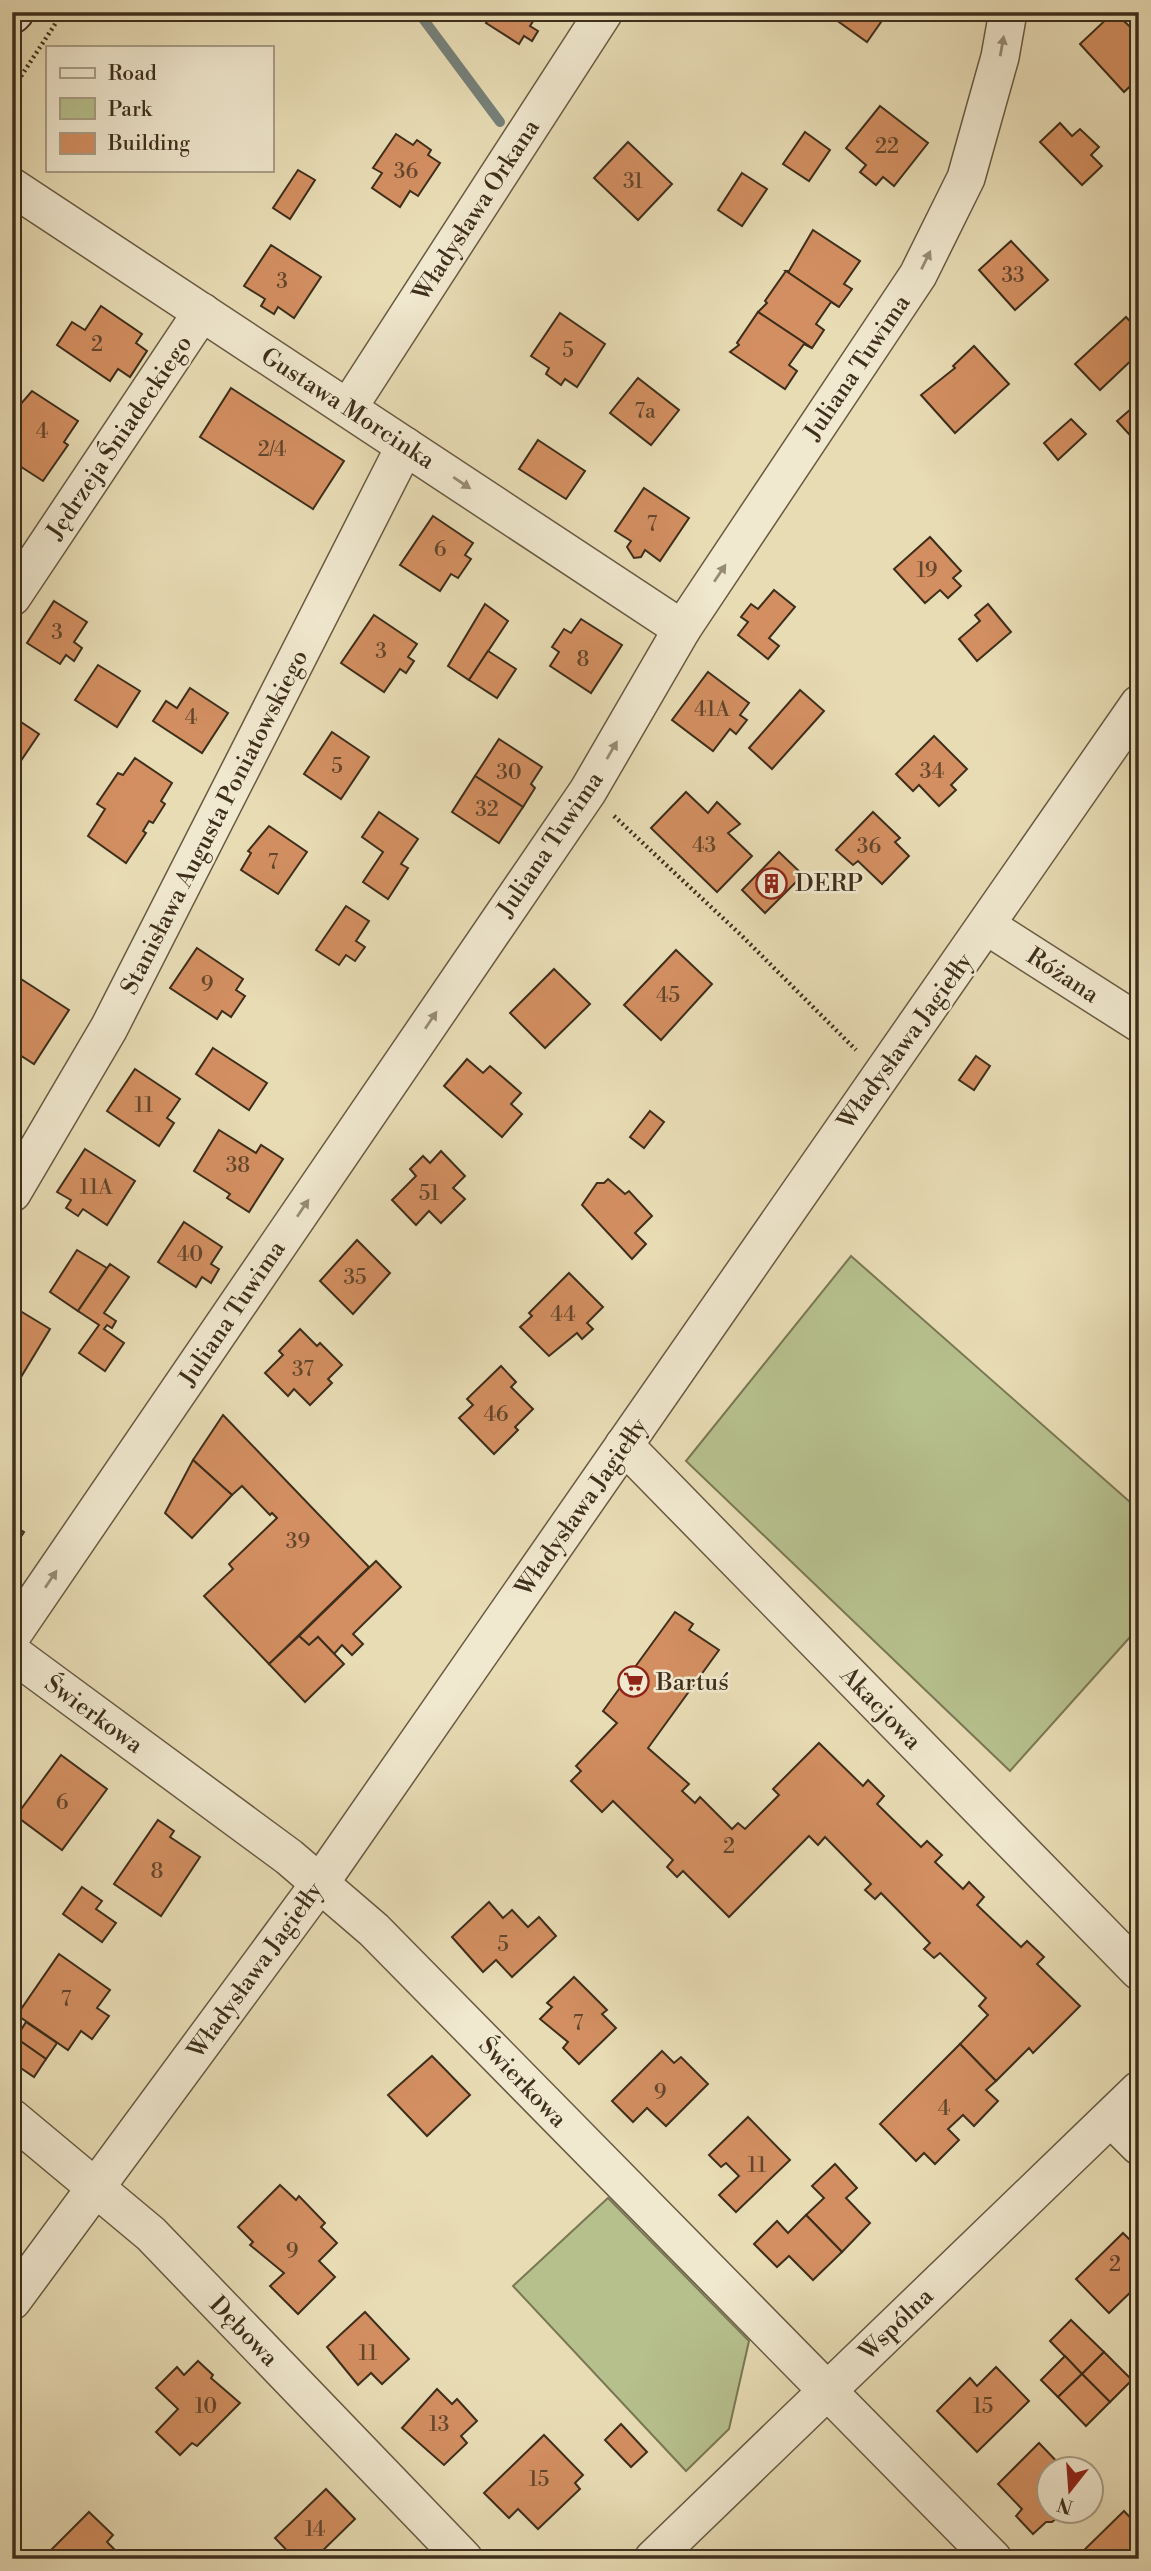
<svg xmlns="http://www.w3.org/2000/svg" width="1151" height="2571" font-family="'Libre Bodoni',serif">
<style>
.green{fill:#b6c08d;stroke:#7a7754;stroke-width:2}
.lines{fill:none;stroke-linecap:round;stroke-linejoin:round}
.stream{stroke:#76817a;stroke-width:10}
.building{fill:#d38f61;stroke:#3e2e1c;stroke-width:2}
.street-casing{stroke:#685a42;stroke-width:40}
.secondary-casing{stroke:#3e2e1c;stroke-width:42}
.path{stroke:#3e2e1c;stroke-width:4.5;stroke-dasharray:2 3.5;stroke-linecap:butt}
.street{stroke:#f0e8cf;stroke-width:37}
.secondary{stroke:#f0e8cf;stroke-width:38}
.oneway{fill:#978b76}
.labels{text-anchor:middle;stroke-width:5;stroke-linejoin:round;paint-order:stroke}
.number-label{font-size:21px;fill:#63462d}
.street-label{font-size:24px;fill:#3e2e1c;stroke:#f0e8cf}
.poi-label{font-size:24px;fill:#3e2e1c;stroke:#f0e8cf;text-anchor:start}
</style>
<rect width="100%" height="100%" fill="#e8dcb5"/>
<filter id="stains"><feTurbulence type="fractalNoise" baseFrequency=".00286" numOctaves="4"/><feColorMatrix values="0 0 0 0 .2 0 0 0 0 .09 0 0 0 0 .02 0 0 0 .5 -.17"/></filter>
<radialGradient id="worn" r=".72"><stop offset=".6" stop-color="#630" stop-opacity="0"/><stop offset="1" stop-color="#630" stop-opacity=".3"/></radialGradient>
<g class="green">
<polygon points="851,1256 1139,1510 1139,1627 1010,1771 686,1461"/>
<polygon points="608,2198 749,2341 729,2429 686,2471 513,2286"/>
</g>
<g class="lines">
<polyline class="stream" points="418,12 500,122"/>
</g>
<g class="building">
<polygon points="493,12 539,12 530,26 538,31 532,41 524,36 519,44 486,23"/>
<polygon points="835,12 888,12 867,42 832,17"/>
<polygon points="1114,12 1139,35 1139,78 1124,92 1080,44"/>
<polygon points="880,106 928,143 894,186 883,177 876,185 860,172 866,165 846,148"/>
<polygon points="1060,123 1072,136 1080,129 1099,147 1091,155 1102,166 1082,185 1040,142"/>
<polygon points="805,132 830,150 809,181 783,164"/>
<polygon points="396,134 413,145 417,140 431,150 428,155 440,163 418,196 410,191 400,207 372,188 382,173 373,168"/>
<polygon points="628,142 672,184 638,220 594,178"/>
<polygon points="298,170 315,180 290,219 273,208"/>
<polygon points="742,173 767,189 742,226 718,210"/>
<polygon points="813,230 860,261 844,284 852,289 839,307 786,271 789,271"/>
<polygon points="1011,241 1048,280 1015,310 979,270"/>
<polygon points="271,245 321,277 294,318 278,307 274,314 261,306 265,299 244,286"/>
<polygon points="786,271 839,307 831,302 816,324 824,330 812,348 758,312 767,303 765,301"/>
<polygon points="101,306 142,334 136,343 147,351 130,377 118,369 110,381 57,345 72,322 85,330"/>
<polygon points="758,312 812,348 804,344 789,365 797,371 785,389 730,352 739,345 737,343"/>
<polygon points="560,313 605,344 577,387 565,379 561,385 546,374 549,368 531,356"/>
<polygon points="1126,317 1139,331 1139,353 1100,390 1075,364"/>
<polygon points="974,346 1009,384 955,433 921,395 955,368 953,366"/>
<polygon points="638,378 679,410 651,445 610,413"/>
<polygon points="231,388 344,461 313,509 200,437"/>
<polygon points="32,391 78,421 64,442 68,445 43,481 12,461 12,450 16,444 12,441 12,414"/>
<polygon points="1139,402 1139,445 1117,421"/>
<polygon points="1071,419 1086,434 1058,460 1044,443"/>
<polygon points="538,440 585,471 566,499 519,469"/>
<polygon points="644,488 689,518 660,561 645,550 641,557 634,558 627,547 631,541 615,531"/>
<polygon points="433,516 473,543 465,555 471,559 458,578 451,574 440,591 400,565"/>
<polygon points="930,537 961,571 953,578 961,586 948,598 940,590 925,603 894,569"/>
<polygon points="774,590 795,607 769,638 779,646 768,659 738,635 748,622 741,617 751,604 758,609"/>
<polygon points="54,601 87,622 74,642 82,648 74,661 66,655 60,664 27,643"/>
<polygon points="485,604 508,621 469,680 448,666"/>
<polygon points="988,604 1011,632 977,661 959,639 980,621 975,615"/>
<polygon points="374,615 417,644 408,657 414,661 406,673 400,669 384,692 341,663"/>
<polygon points="581,619 622,645 591,693 550,666 559,652 552,647 564,629 571,633"/>
<polygon points="488,651 516,669 497,698 469,680"/>
<polygon points="98,665 140,691 117,727 75,700"/>
<polygon points="708,672 749,703 740,715 747,720 736,734 730,729 713,751 672,720"/>
<polygon points="190,688 228,713 202,753 153,721 166,701 177,708"/>
<polygon points="800,690 824,711 772,769 749,748"/>
<polygon points="12,716 39,734 12,774"/>
<polygon points="332,732 369,757 341,799 304,774"/>
<polygon points="934,736 967,769 951,785 956,790 939,806 919,785 913,791 896,774"/>
<polygon points="499,739 542,767 531,784 535,788 523,807 475,776"/>
<polygon points="135,758 172,783 161,801 165,804 153,823 149,821 143,831 146,833 126,863 88,836 105,809 97,804 118,773 123,775"/>
<polygon points="475,776 523,807 499,843 452,812"/>
<polygon points="686,792 708,813 717,802 740,824 728,833 752,856 717,892 651,828"/>
<polygon points="379,812 418,839 401,864 408,868 388,899 363,882 383,852 362,837"/>
<polygon points="873,812 900,838 895,842 909,856 882,884 858,861 853,865 836,850"/>
<polygon points="269,826 307,852 278,894 241,870 251,853 248,851"/>
<polygon points="779,852 803,875 765,913 742,890"/>
<polygon points="346,906 369,921 356,941 365,947 355,961 346,955 339,965 316,950"/>
<polygon points="197,948 243,979 236,990 245,996 231,1017 222,1011 217,1019 170,988"/>
<polygon points="676,950 712,984 661,1040 624,1005"/>
<polygon points="554,969 590,1004 545,1048 510,1013"/>
<polygon points="21,979 69,1010 34,1064 12,1050 12,991"/>
<polygon points="213,1048 267,1083 249,1110 196,1074"/>
<polygon points="976,1056 990,1066 974,1090 959,1080"/>
<polygon points="467,1059 483,1073 490,1066 521,1093 511,1104 522,1114 502,1137 444,1086"/>
<polygon points="135,1069 180,1099 167,1118 174,1123 159,1146 107,1111"/>
<polygon points="12,1111 21,1116 12,1131"/>
<polygon points="650,1111 664,1122 644,1148 630,1137"/>
<polygon points="219,1130 256,1153 261,1145 283,1159 249,1212 227,1198 230,1194 194,1171"/>
<polygon points="85,1149 135,1181 107,1225 83,1209 78,1216 66,1208 71,1200 57,1192"/>
<polygon points="441,1151 465,1176 453,1188 465,1199 441,1223 429,1211 416,1225 392,1200 416,1176 410,1169 423,1156 430,1163"/>
<polygon points="608,1179 625,1194 629,1191 652,1216 635,1233 646,1244 632,1259 582,1205 597,1183 604,1183"/>
<polygon points="184,1222 222,1247 211,1264 219,1269 211,1283 202,1277 196,1287 158,1262"/>
<polygon points="357,1240 390,1273 353,1314 320,1281"/>
<polygon points="77,1250 107,1268 78,1311 50,1292"/>
<polygon points="110,1264 129,1277 104,1313 116,1321 112,1328 107,1325 104,1329 124,1343 105,1371 79,1353 99,1325 78,1311"/>
<polygon points="569,1273 603,1307 587,1323 593,1329 582,1339 577,1333 549,1356 520,1327 532,1316 529,1313"/>
<polygon points="12,1306 50,1329 21,1377 12,1371"/>
<polygon points="300,1329 317,1346 320,1343 342,1365 328,1379 332,1383 310,1405 294,1389 288,1396 265,1373 283,1355 279,1351"/>
<polygon points="501,1366 516,1382 511,1387 533,1409 515,1427 518,1430 494,1454 459,1418 473,1405 467,1399"/>
<polygon points="223,1415 369,1567 269,1664 204,1596 233,1569 229,1564 277,1518 272,1513 270,1515 242,1486 232,1495 193,1460"/>
<polygon points="193,1460 232,1495 192,1538 165,1513"/>
<polygon points="12,1525 24,1532 12,1550"/>
<polygon points="376,1561 401,1587 353,1634 363,1644 352,1655 342,1645 334,1654 318,1637 309,1645 299,1636"/>
<polygon points="675,1612 693,1624 689,1630 719,1650 648,1748 689,1784 682,1791 695,1803 700,1797 732,1829 738,1823 745,1829 779,1795 773,1789 819,1743 863,1786 868,1780 884,1796 877,1804 921,1847 927,1841 942,1855 935,1862 963,1889 969,1882 984,1897 977,1905 1021,1947 1027,1941 1044,1957 1037,1964 1080,2006 1033,2053 1029,2048 996,2081 960,2044 988,2015 979,2006 986,1998 940,1953 934,1958 924,1949 930,1943 881,1893 875,1899 865,1890 871,1884 825,1837 818,1845 809,1836 729,1917 683,1871 677,1877 667,1867 673,1860 613,1801 602,1812 571,1781 581,1771 576,1766 617,1723 603,1711"/>
<polygon points="299,1636 309,1645 318,1637 344,1664 305,1702 269,1664"/>
<polygon points="61,1755 107,1789 62,1850 16,1816"/>
<polygon points="158,1820 174,1831 170,1837 200,1857 161,1916 114,1884"/>
<polygon points="82,1887 102,1901 96,1909 116,1923 102,1942 63,1914"/>
<polygon points="489,1902 503,1918 512,1910 528,1927 539,1917 556,1936 512,1977 496,1960 483,1972 452,1937"/>
<polygon points="59,1954 110,1990 97,2008 109,2016 92,2039 81,2031 68,2050 17,2015"/>
<polygon points="574,1977 607,2010 602,2014 616,2028 579,2064 563,2048 568,2042 540,2019 552,2007 547,2003"/>
<polygon points="26,2022 57,2043 46,2059 16,2038"/>
<polygon points="16,2038 46,2059 34,2077 12,2062 12,2043"/>
<polygon points="960,2044 996,2081 986,2090 998,2101 974,2126 963,2115 948,2129 959,2140 935,2164 924,2153 916,2161 880,2124"/>
<polygon points="662,2051 674,2063 681,2057 708,2084 666,2126 647,2108 633,2122 612,2101"/>
<polygon points="432,2056 470,2095 427,2136 388,2095"/>
<polygon points="748,2117 790,2160 736,2212 719,2195 739,2176 726,2163 721,2167 709,2155"/>
<polygon points="835,2164 857,2188 846,2198 870,2223 842,2252 806,2215 824,2198 812,2186"/>
<polygon points="280,2185 296,2200 299,2196 325,2223 321,2227 337,2243 319,2261 335,2277 298,2314 270,2286 284,2273 250,2245 253,2242 238,2227"/>
<polygon points="806,2215 842,2252 813,2280 789,2256 777,2267 754,2244 777,2221 788,2233"/>
<polygon points="1123,2233 1139,2249 1139,2284 1109,2313 1076,2279"/>
<polygon points="365,2312 409,2359 382,2384 371,2373 358,2385 327,2347"/>
<polygon points="1071,2320 1104,2352 1082,2374 1050,2341"/>
<polygon points="1104,2352 1132,2380 1110,2402 1082,2374"/>
<polygon points="1065,2356 1082,2374 1058,2397 1041,2380"/>
<polygon points="198,2361 213,2375 211,2378 240,2403 197,2446 192,2443 180,2455 156,2432 178,2409 156,2388 177,2367 184,2375"/>
<polygon points="996,2367 1029,2401 977,2452 937,2411 970,2378 977,2386"/>
<polygon points="1082,2374 1110,2402 1086,2426 1058,2397"/>
<polygon points="437,2389 452,2404 457,2399 477,2421 461,2436 467,2443 444,2465 402,2428"/>
<polygon points="621,2424 647,2452 631,2467 605,2440"/>
<polygon points="544,2435 583,2475 575,2483 580,2489 538,2529 518,2509 509,2518 484,2493"/>
<polygon points="1039,2443 1065,2470 1050,2470 1050,2512 1058,2512 1058,2517 1052,2522 1046,2522 1033,2534 1016,2516 1022,2509 998,2484"/>
<polygon points="326,2489 355,2519 314,2559 295,2559 275,2538"/>
<polygon points="1124,2511 1139,2527 1139,2559 1075,2559"/>
<polygon points="89,2512 113,2535 107,2542 124,2559 52,2559 47,2554"/>
</g>
<g class="lines">
<defs>
<g id="street">
<polyline points="12,187 682,629"/>
<polyline points="348,408 604,12"/>
<polyline points="12,597 202,312"/>
<polyline points="987,926 1139,1023"/>
<polyline points="12,1193 109,1028 405,446"/>
<polyline points="624,1445 1139,1971"/>
<polyline points="12,1635 588,791 682,629 918,275 966,178 1000,57 1008,12"/>
<polyline points="12,1653 289,1857 374,1930 993,2559"/>
<polyline points="12,2118 151,2234 464,2559"/>
<polyline points="1112,2119 1139,2146"/>
<polyline points="12,2301 320,1883 1139,704"/>
<polyline points="653,2559 1139,2090"/>
</g>
<polyline id="secondary" points="12,14 14,12"/>
</defs>
<use href="#street" class="street-casing"/>
<use href="#secondary" class="secondary-casing"/>
<g class="path">
<polyline points="12,90 63,12"/>
<polyline points="614,816 742,936 856,1050"/>
</g>
<use href="#street" class="street"/>
<use href="#secondary" class="secondary"/>
</g>
<defs><path id="oneway-solid" d="M-6-.8H1V-3.2L6.5 0L1 3.2V.8H-6Z" transform="scale(1.75)"/></defs>
<g class="oneway">
<use href="#oneway-solid" transform="translate(1002 46) rotate(-80)"/>
<use href="#oneway-solid" transform="translate(926 260) rotate(-64)"/>
<use href="#oneway-solid" transform="translate(462 483) rotate(34)"/>
<use href="#oneway-solid" transform="translate(720 573) rotate(-56)"/>
<use href="#oneway-solid" transform="translate(612 750) rotate(-60)"/>
<use href="#oneway-solid" transform="translate(431 1020) rotate(-56)"/>
<use href="#oneway-solid" transform="translate(303 1208) rotate(-56)"/>
<use href="#oneway-solid" transform="translate(51 1579) rotate(-56)"/>
</g>
<defs>
<symbol id="building-ring" viewBox="-11 -11 22 22"><circle r="9.5" fill="#f0e8cf" stroke="#8f2418" stroke-width="1.5"/><path d="M-4-6H4V6H1V3H-1V6H-4ZM-2.5-4.3h1.7v1.8h-1.7ZM.8-4.3h1.7v1.8H.8ZM-2.5-1h1.7V.8h-1.7ZM.8-1h1.7V.8H.8Z" fill="#8f2418"/></symbol>
<symbol id="supermarket-ring" viewBox="-11 -11 22 22"><circle r="9.5" fill="#f0e8cf" stroke="#8f2418" stroke-width="1.5"/><path d="M-6-5.5h2.5l.6 2H6L4.5 2H-2.5L-4.4-4H-6ZM-1.5 3.2a1.3 1.3 0 1 0 .1 0ZM3 3.2a1.3 1.3 0 1 0 .1 0Z" fill="#8f2418"/></symbol>
</defs>
<g fill-rule="evenodd">
<use href="#building-ring" x="754" y="866" width="35" height="35"/>
<use href="#supermarket-ring" x="616" y="1664" width="35" height="35"/>
</g>
<g class="labels">
<g class="number-label">
<text x="887" y="153">22</text>
<text x="406" y="178">36</text>
<text x="633" y="188">31</text>
<text x="1013" y="282">33</text>
<text x="282" y="288">3</text>
<text x="97" y="351">2</text>
<text x="568" y="357">5</text>
<text x="645" y="418">7a</text>
<text x="42" y="438">4</text>
<text x="272" y="456">2/4</text>
<text x="652" y="531">7</text>
<text x="440" y="556">6</text>
<text x="927" y="577">19</text>
<text x="57" y="639">3</text>
<text x="381" y="658">3</text>
<text x="583" y="666">8</text>
<text x="712" y="716">41A</text>
<text x="191" y="724">4</text>
<text x="337" y="773">5</text>
<text x="932" y="778">34</text>
<text x="509" y="779">30</text>
<text x="487" y="816">32</text>
<text x="704" y="852">43</text>
<text x="869" y="853">36</text>
<text x="273" y="869">7</text>
<text x="207" y="991">9</text>
<text x="668" y="1002">45</text>
<text x="144" y="1112">11</text>
<text x="238" y="1172">38</text>
<text x="96" y="1194">11A</text>
<text x="429" y="1200">51</text>
<text x="190" y="1261">40</text>
<text x="355" y="1284">35</text>
<text x="563" y="1321">44</text>
<text x="303" y="1376">37</text>
<text x="496" y="1421">46</text>
<text x="298" y="1548">39</text>
<text x="62" y="1809">6</text>
<text x="729" y="1853">2</text>
<text x="157" y="1878">8</text>
<text x="503" y="1951">5</text>
<text x="66" y="2006">7</text>
<text x="578" y="2030">7</text>
<text x="660" y="2099">9</text>
<text x="944" y="2115">4</text>
<text x="757" y="2172">11</text>
<text x="292" y="2258">9</text>
<text x="1115" y="2271">2</text>
<text x="368" y="2360">11</text>
<text x="206" y="2413">10</text>
<text x="983" y="2413">15</text>
<text x="439" y="2431">13</text>
<text x="539" y="2486">15</text>
<text x="315" y="2536">14</text>
</g>
<g class="street-label">
<text transform="translate(476 210) rotate(-57)" y="8">Władysława Orkana</text>
<text transform="translate(857 367) rotate(-56)" y="8">Juliana Tuwima</text>
<text transform="translate(348 408) rotate(33)" y="8">Gustawa Morcinka</text>
<text transform="translate(119 437) rotate(-56)" y="8">Jędrzeja Śniadeckiego</text>
<text transform="translate(214 822) rotate(-63)" y="8">Stanisława Augusta Poniatowskiego</text>
<text transform="translate(550 844) rotate(-56)" y="8">Juliana Tuwima</text>
<text transform="translate(1063 975) rotate(33)" y="8">Różana</text>
<text transform="translate(905 1041) rotate(-54)" y="8">Władysława Jagiełły</text>
<text transform="translate(232 1313) rotate(-56)" y="8">Juliana Tuwima</text>
<text transform="translate(581 1507) rotate(-55)" y="8">Władysława Jagiełły</text>
<text transform="translate(881 1708) rotate(46)" y="8">Akacjowa</text>
<text transform="translate(94 1714) rotate(36)" y="8">Świerkowa</text>
<text transform="translate(255 1970) rotate(-54)" y="8">Władysława Jagiełły</text>
<text transform="translate(523 2082) rotate(46)" y="8">Świerkowa</text>
<text transform="translate(896 2324) rotate(-44)" y="8">Wspólna</text>
<text transform="translate(244 2331) rotate(46)" y="8">Dębowa</text>
</g>
<g class="poi-label">
<text x="795" y="891">DERP</text>
<text x="656" y="1690">Bartuś</text>
</g>
</g>
<rect width="1151" height="2571" fill="none" stroke="#e8dcb5" stroke-width="42"/>
<rect x="14" y="14" width="1123" height="2543" fill="none" stroke="#3e2e1c" stroke-width="3.5"/>
<rect x="21" y="21" width="1109" height="2529" fill="none" stroke="#3e2e1c" stroke-width="2"/>
<rect x="46" y="46" width="228" height="126" fill="#f0e8cf" stroke="#a99e87" stroke-width="2"/>
<rect x="60" y="68" width="35" height="10" fill="#f0e8cf" stroke="#a99e87" stroke-width="2"/>
<text x="108" y="80" font-size="21" fill="#3e2e1c">Road</text>
<rect x="60" y="98" width="35" height="21" fill="#b6c08d" stroke="#a99e87" stroke-width="2"/>
<text x="108" y="116" font-size="21" fill="#3e2e1c">Park</text>
<rect x="60" y="133" width="35" height="21" fill="#d38f61" stroke="#a99e87" stroke-width="2"/>
<text x="108" y="150" font-size="21" fill="#3e2e1c">Building</text>
<g transform="translate(1070 2490) rotate(197)"><circle r="33" fill="#f0e8cf" stroke="#a99e87" stroke-width="2"/>
<path d="M0-5L12 26L0 18L-12 26Z" fill="#8f2418"/>
<text y="-10" font-size="19" font-weight="bold" text-anchor="middle" fill="#3e2e1c">N</text>
</g>
<rect width="100%" height="100%" filter="url(#stains)"/>
<rect width="100%" height="100%" fill="url(#worn)"/>
</svg>
